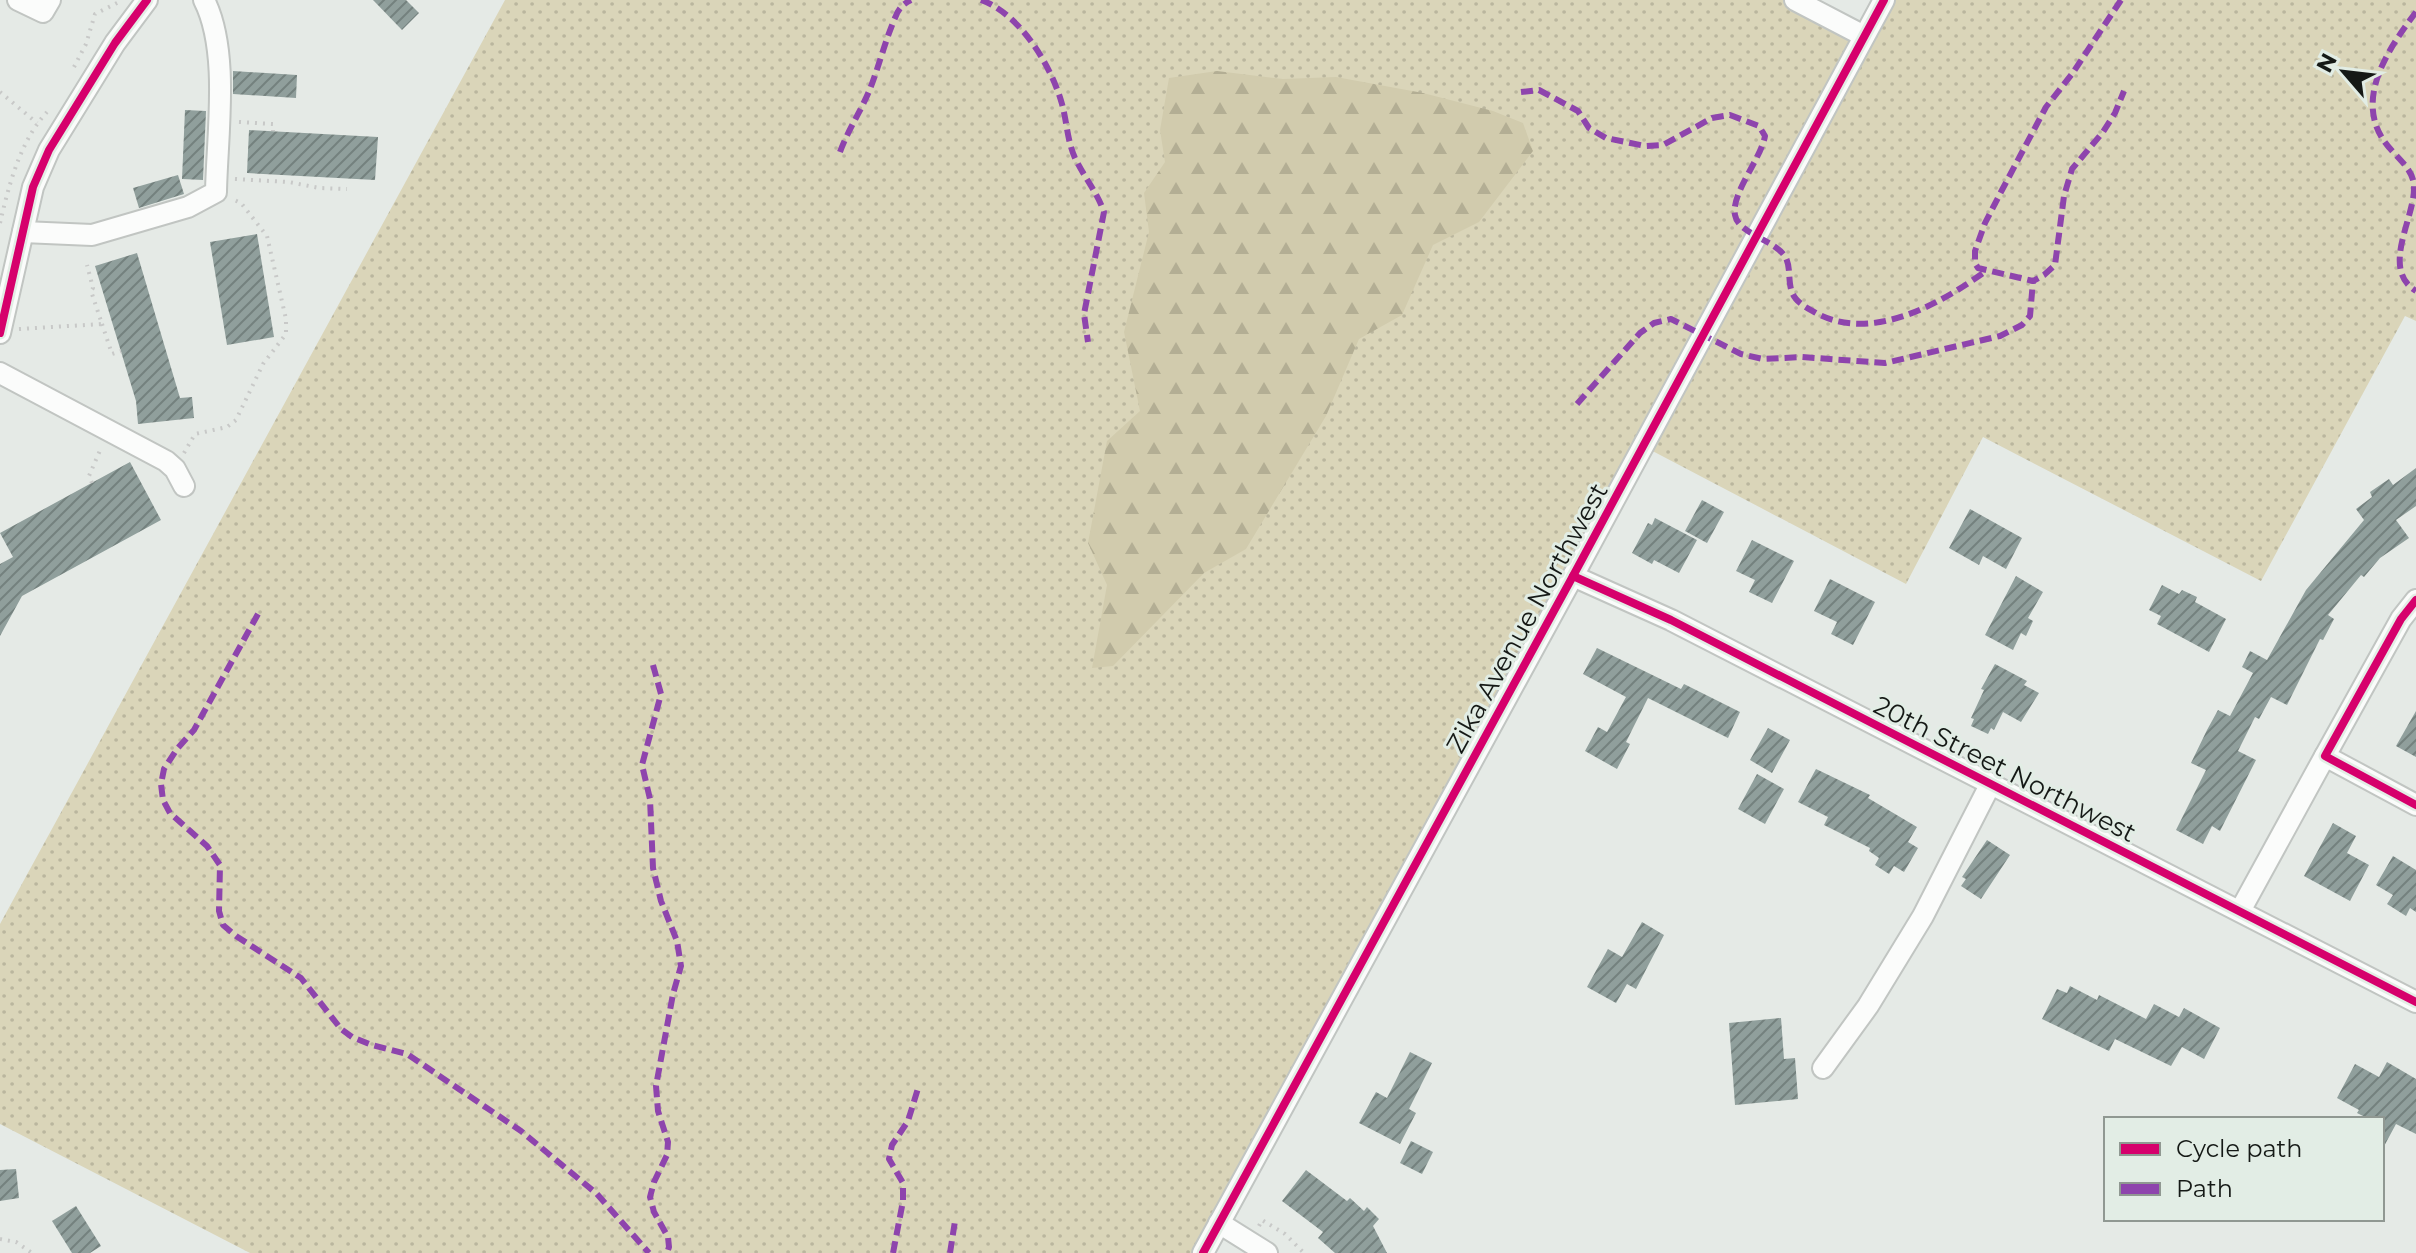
<svg xmlns="http://www.w3.org/2000/svg" width="2416" height="1253" font-family="Montserrat,sans-serif">
<style>
.grass{fill:url(#grass-dots)}
.forest{fill:url(#forest-firs)}
.building{fill:url(#building-hatch)}
.lines{fill:none;stroke-linecap:round;stroke-linejoin:round}
.minor-casing{stroke:#c1c5c2;stroke-width:24}
.path{stroke:#c8c9c8;stroke-width:4;stroke-dasharray:2 6;stroke-linecap:butt}
.minor{stroke:#fbfcfb;stroke-width:20}
.quiet{stroke:#8e44ad;stroke-width:6;stroke-dasharray:12 6;stroke-linecap:butt}
.cycleway-casing{stroke:#e2ede5;stroke-width:13}
.cycleway{stroke:#d6006c;stroke-width:8}
.labels{text-anchor:middle;stroke-width:6;stroke-linejoin:round;paint-order:stroke}
.street-label{font-size:26px;fill:#151916;stroke:#e2ede5}
</style>
<defs>
<pattern id="grass-dots" width="8" height="8" patternUnits="userSpaceOnUse" patternTransform="scale(2)"><rect width="8" height="8" fill="#dad5b9"/><path d="M2 2h.1M6 6h.1" fill="none" stroke="#bab69e" stroke-width="1.8" stroke-linecap="round"/></pattern>
<pattern id="forest-firs" width="22" height="20" patternUnits="userSpaceOnUse" patternTransform="scale(2)"><rect width="22" height="20" fill="#d1cbad"/><path d="M5 1l3.5 6h-7zM16 11l3.5 6h-7z" fill="#b3ae94"/></pattern>
<pattern id="building-hatch" width="6" height="6" patternUnits="userSpaceOnUse" patternTransform="scale(2)"><rect width="6" height="6" fill="#909f9c"/><path d="M-1 1l2-2M0 6l6-6M5 7l2-2" fill="none" stroke="#74817e"/></pattern>
</defs>
<rect width="100%" height="100%" fill="#e5eae6"/>
<polygon class="grass" points="505,0 1795,0 1864,35 1884,0 2416,0 2416,321 2405,316 2261,581 1983,437 1906,584 1643,446 1203,1253 250,1253 0,1124 0,924"/>
<polygon class="forest" points="1217,71 1283,79 1336,77 1423,93 1493,111 1523,123 1533,151 1479,222 1433,245 1402,315 1359,339 1326,416 1246,549 1204,573 1113,666 1092,668 1107,585 1088,543 1107,441 1140,411 1124,332 1149,232 1144,193 1165,162 1160,130 1169,78"/>
<g class="building">
<polygon points="373,0 406,0 419,13 402,30"/>
<polygon points="233,71 297,75 296,98 233,94"/>
<polygon points="185,110 206,111 203,180 182,179"/>
<polygon points="249,130 378,137 375,180 247,173"/>
<polygon points="178,175 184,194 139,208 133,188"/>
<polygon points="257,234 274,337 227,345 210,242"/>
<polygon points="137,253 180,398 192,397 194,418 138,424 136,401 95,266"/>
<polygon points="130,462 161,520 22,596 0,636 0,564 13,557 0,533"/>
<polygon points="2416,468 2416,506 2396,520 2409,538 2380,558 2364,577 2361,575 2328,615 2334,619 2323,640 2320,639 2287,705 2271,697 2259,719 2255,717 2238,751 2256,760 2220,831 2212,826 2203,844 2176,830 2206,770 2191,763 2207,730 2218,710 2230,716 2253,673 2242,667 2250,651 2267,660 2306,590 2364,520 2356,509 2372,497 2370,492 2389,479 2393,485"/>
<polygon points="1702,500 1724,512 1707,543 1685,531"/>
<polygon points="1970,509 2022,538 2006,569 1983,556 1979,565 1949,548"/>
<polygon points="1655,518 1697,540 1679,573 1654,560 1652,564 1632,553 1648,523 1652,525"/>
<polygon points="1752,540 1794,561 1772,603 1749,592 1755,580 1736,571"/>
<polygon points="2016,576 2043,592 2028,618 2033,621 2026,636 2021,633 2013,650 1985,635"/>
<polygon points="1830,579 1875,602 1853,645 1831,634 1837,622 1814,611"/>
<polygon points="2162,585 2179,594 2182,590 2197,597 2195,602 2226,619 2209,652 2157,624 2161,616 2149,610"/>
<polygon points="1597,648 1681,689 1684,684 1740,712 1728,738 1648,698 1626,742 1630,744 1617,769 1585,751 1598,727 1607,732 1626,697 1583,674"/>
<polygon points="1995,664 2027,681 2024,685 2039,693 2021,722 2003,712 1994,730 1991,728 1988,734 1971,726 1974,719 1971,718 1984,690 1981,689"/>
<polygon points="2416,711 2416,757 2396,746"/>
<polygon points="1768,728 1790,740 1772,773 1750,760"/>
<polygon points="1816,769 1870,795 1868,798 1917,827 1908,842 1918,848 1904,872 1894,866 1889,874 1875,865 1879,858 1869,851 1870,848 1824,825 1828,817 1798,802"/>
<polygon points="1757,774 1784,789 1765,824 1738,809"/>
<polygon points="2333,823 2356,836 2347,853 2369,865 2350,901 2304,876"/>
<polygon points="1987,840 2010,855 1981,899 1961,886 1966,879 1962,877"/>
<polygon points="2393,856 2416,870 2416,912 2410,908 2406,916 2387,904 2393,895 2376,885"/>
<polygon points="1642,922 1664,935 1636,989 1627,984 1616,1003 1587,987 1608,949 1622,957"/>
<polygon points="2070,986 2097,1000 2099,995 2146,1019 2154,1004 2179,1017 2184,1008 2220,1028 2204,1059 2182,1047 2171,1066 2115,1039 2109,1051 2042,1019 2057,989 2067,993"/>
<polygon points="1781,1018 1784,1059 1795,1058 1798,1099 1735,1105 1729,1023"/>
<polygon points="1410,1052 1432,1063 1409,1109 1416,1113 1400,1144 1359,1123 1376,1092 1387,1098"/>
<polygon points="2387,1062 2416,1079 2416,1134 2396,1124 2382,1150 2382,1119 2369,1119 2357,1113 2359,1110 2337,1098 2355,1064 2379,1077"/>
<polygon points="1411,1141 1433,1152 1422,1174 1400,1163"/>
<polygon points="16,1169 19,1198 0,1201 0,1170"/>
<polygon points="1306,1170 1347,1201 1350,1198 1364,1211 1367,1207 1379,1219 1373,1226 1387,1253 1335,1253 1318,1238 1323,1232 1282,1201"/>
<polygon points="76,1206 101,1246 90,1253 72,1253 52,1221"/>
</g>
<g class="lines">
<defs>
<g id="minor">
<polyline points="18,0 43,12 50,0"/>
<polyline points="1795,0 1864,36"/>
<path d="M23 232 92 235 188 207 216 192C217 135 230 51 204 0"/>
<polyline points="0,333 33,187 49,150 115,43 147,0"/>
<polyline points="0,373 166,461 175,469 184,486"/>
<polyline points="1573,576 1671,620 2416,1002"/>
<polyline points="2416,600 2401,619 2325,756 2416,805"/>
<polyline points="2240,911 2325,756"/>
<polyline points="1823,1068 1868,1006 1923,916 1990,785"/>
<polyline points="1219,1223 1267,1253"/>
<polyline points="1203,1253 1573,576 1884,0"/>
</g>
</defs>
<use href="#minor" class="minor-casing"/>
<g class="path">
<polyline points="74,67 86,44 95,14 121,1"/>
<polyline points="0,92 37,123"/>
<polyline points="239,122 273,124 273,131"/>
<polyline points="235,179 289,182 319,188 347,189"/>
<path d="M0 223C9 185 20 141 47 112"/>
<polyline points="102,324 112,354 121,351"/>
<polyline points="19,329 102,324 91,291 93,288 87,265"/>
<polyline points="184,453 195,434 227,427 236,420 263,364 286,334 286,319 267,236 241,203 232,199"/>
<polyline points="92,483 89,476 101,448"/>
<polyline points="1259,1226 1262,1220 1285,1234 1304,1253"/>
<polyline points="0,1239 16,1242 32,1253"/>
</g>
<use href="#minor" class="minor"/>
<g class="quiet">
<path d="M981 0C1020 14 1051 65 1062 104 1067 122 1067 140 1075 158 1084 177 1097 192 1104 212L1084 314 1088 342"/>
<polyline points="2121,0 2072,74 2046,107 2002,190 1985,223 1975,251 1975,263 1978,268 2033,281 2044,275 2055,265 2064,196 2072,169 2103,132 2115,113 2124,91"/>
<path d="M2416 12C2390 47 2354 97 2384 141 2394 156 2414 168 2414 187 2415 218 2380 269 2416 291"/>
<path d="M1521 92 1539 90 1578 111 1589 128 1606 138 1645 146 1663 145 1712 118 1730 115 1759 126 1765 136C1761 159 1731 193 1735 215 1738 234 1776 240 1786 258 1792 271 1786 287 1796 299 1801 305 1809 309 1816 313 1872 343 1940 304 1986 271"/>
<path d="M840 152C848 130 861 111 870 89 879 66 885 41 895 18 898 9 903 4 911 0"/>
<polyline points="1577,404 1640,333 1654,323 1671,319 1741,354 1763,359 1802,357 1885,363 2000,336 2022,325 2030,316 2033,281"/>
<polyline points="258,614 194,730 177,749 164,769 161,784 163,800 170,813 207,846 220,865 219,911 223,925 236,936 301,978 341,1029 352,1037 372,1045 407,1054 521,1131 597,1194 649,1253"/>
<polyline points="653,665 661,694 642,765 650,799 653,868 661,901 677,941 681,966 673,994 656,1086 658,1111 668,1142 667,1155 654,1182 650,1197 654,1212 668,1237 669,1247 667,1253"/>
<polyline points="893,1253 903,1201 903,1183 889,1159 892,1145 908,1121 919,1085"/>
<polyline points="950,1253 955,1221"/>
</g>
<defs>
<g id="cycleway">
<polyline points="0,333 33,187 49,150 115,43 147,0"/>
<polyline points="1573,576 1671,620 2416,1002"/>
<polyline points="2416,600 2401,619 2325,756 2416,805"/>
<polyline points="1203,1253 1573,576 1884,0"/>
</g>
</defs>
<use href="#cycleway" class="cycleway-casing"/>
<use href="#cycleway" class="cycleway"/>
</g>
<g class="labels">
<g class="street-label">
<text transform="translate(1527 618) rotate(-61)" y="9">Zika Avenue Northwest</text>
<text transform="translate(2005 769) rotate(27)" y="9">20th Street Northwest</text>
</g>
</g>
<rect x="2104" y="1117" width="280" height="104" fill="#e2ede5" stroke="#909892" stroke-width="2"/>
<rect x="2120" y="1143" width="40" height="12" fill="#d6006c" stroke="#909892" stroke-width="2"/>
<text x="2176" y="1157" font-size="24" fill="#151916">Cycle path</text>
<rect x="2120" y="1183" width="40" height="12" fill="#8e44ad" stroke="#909892" stroke-width="2"/>
<text x="2176" y="1197" font-size="24" fill="#151916">Path</text>
<g transform="translate(2344 72) rotate(298)" stroke="#e2ede5" stroke-width="6" paint-order="stroke">
<path d="M0-6L14 30L0 20L-14 30Z" fill="#151916"/>
<text y="-12" font-size="22" font-weight="bold" text-anchor="middle" fill="#151916">N</text>
</g>
</svg>
